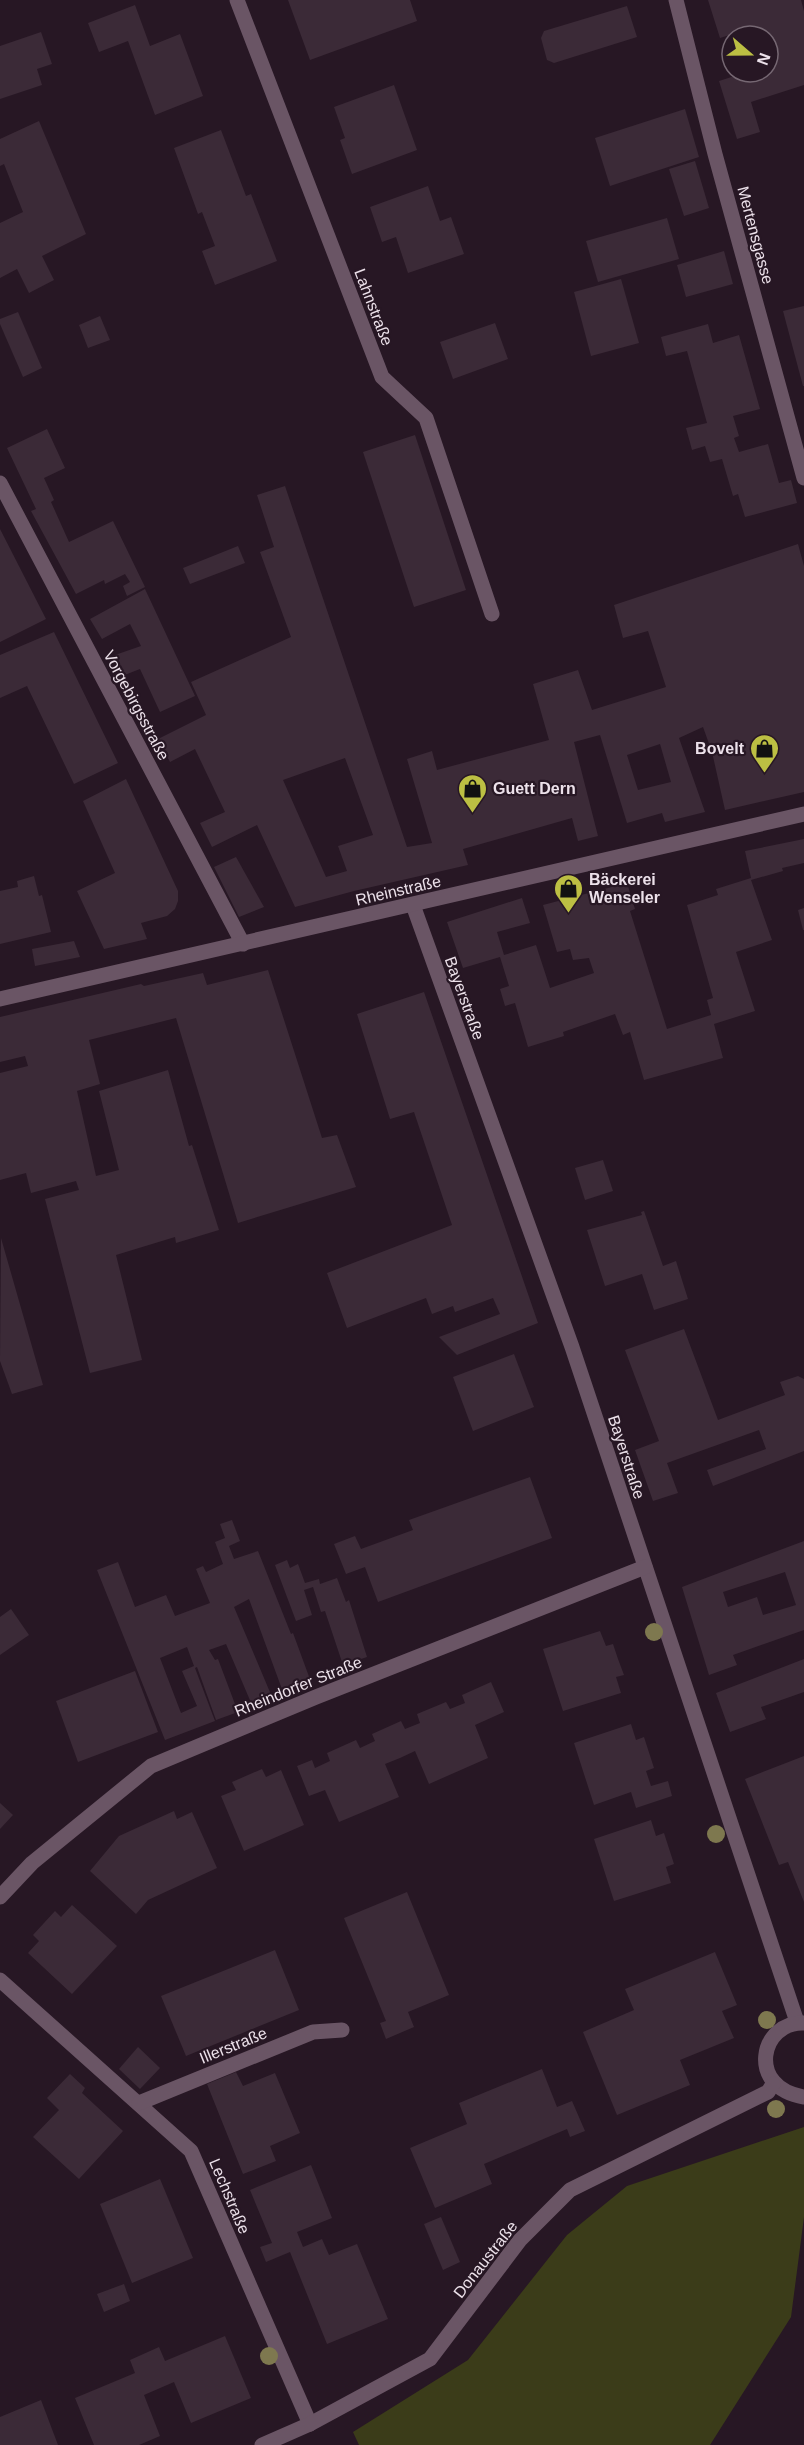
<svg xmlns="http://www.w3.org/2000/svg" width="804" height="2445" font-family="Helvetica,sans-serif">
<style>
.green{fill:#3b3c19}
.building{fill:#3b2a37;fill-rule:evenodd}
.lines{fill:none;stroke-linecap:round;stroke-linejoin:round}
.minor{stroke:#6a5565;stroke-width:15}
.tree{fill:#7e784f}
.labels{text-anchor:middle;stroke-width:4.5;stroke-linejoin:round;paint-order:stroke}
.street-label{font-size:16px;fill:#ece1ea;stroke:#271724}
.poi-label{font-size:16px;font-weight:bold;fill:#ece1ea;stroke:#271724;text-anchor:start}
</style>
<rect width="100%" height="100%" fill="#271724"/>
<polygon class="green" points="804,2127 804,2217 791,2317 710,2445 359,2445 353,2432 468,2360 567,2235 627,2186"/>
<g class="building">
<polygon points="288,0 410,0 417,21 310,60"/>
<polygon points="708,0 801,0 804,11 804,85 751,102 760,132 737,139 719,81 747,72 768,72 768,36 737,36 736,33 720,38"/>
<polygon points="135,5 150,46 180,34 203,96 155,115 128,41 99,52 88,23"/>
<polygon points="627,6 637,37 554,63 547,60 541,38 544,31"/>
<polygon points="41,32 52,64 37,69 42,85 0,99 0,46"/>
<polygon points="394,85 417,150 352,174 340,140 345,138 334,107"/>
<polygon points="685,109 699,157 610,186 595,138"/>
<polygon points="39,121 86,234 42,256 54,280 29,293 17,269 0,278 0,223 23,212 4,164 0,166 0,139"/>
<polygon points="221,130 246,196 251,194 277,261 215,285 202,251 215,246 202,212 198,214 174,148"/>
<polygon points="695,161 709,208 684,216 669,169"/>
<polygon points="428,186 440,221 451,217 464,254 408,273 396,237 382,242 370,207"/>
<polygon points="667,218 679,259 598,282 586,241"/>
<polygon points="724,251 733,284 686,297 677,265"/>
<polygon points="621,279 639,343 591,356 574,292"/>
<polygon points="804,306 804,386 803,386 783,311"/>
<polygon points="18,312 42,368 23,377 0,324 0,319"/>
<polygon points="100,316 110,340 88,348 79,325"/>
<polygon points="495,323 508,359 453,379 440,342"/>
<polygon points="708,324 713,343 739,335 760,409 733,416 739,436 734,438 739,452 768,444 779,483 791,480 797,503 745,517 738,494 733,496 722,459 710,462 705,446 692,450 686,428 707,423 687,351 666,356 661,337"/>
<polygon points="47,429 65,468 44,478 54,500 51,502 69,542 113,521 145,587 127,596 123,586 130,582 125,574 105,584 104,580 76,594 31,511 36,509 7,448"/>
<polygon points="415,435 466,590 414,607 363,452"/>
<path d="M285 486 407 847 432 843 407 759 432 751 437 770 549 740 533 684 578 670 592 710 666 687 648 631 623 638 614 605 798 544 804 566V792L725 810 712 752 703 727 679 738 705 812 665 822 662 813 627 823 600 735 574 742 598 836 578 841 572 818 463 849 468 865 354 891 295 907 257 825 212 847 200 823 225 812 195 749 170 762 158 739 206 715 191 682 291 637 260 552 274 547 257 495ZM660 744 671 782 638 790 627 755ZM345 758 373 835 338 846 347 871 326 877 283 780Z"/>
<polygon points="0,529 46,619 0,642"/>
<polygon points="238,546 245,563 190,584 183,568"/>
<polygon points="145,589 195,696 160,712 140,669 122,676 115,655 141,646 130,624 102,639 90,619"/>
<polygon points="54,632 118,763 74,784 27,686 0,698 0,655"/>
<polygon points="126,779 178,891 178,901 175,909 167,916 141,923 147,939 104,949 77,891 115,873 83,801"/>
<polygon points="804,839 804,863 782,868 783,871 751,880 772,940 736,952 755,1011 714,1024 723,1058 644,1080 630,1032 623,1035 615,1014 563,1032 564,1036 528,1047 515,1003 505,1006 500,989 509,986 500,957 463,968 447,922 522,898 530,923 497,932 504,955 536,945 550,988 594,973 589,958 573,960 570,949 557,952 543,905 627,883 635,909 630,911 667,1029 711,1015 707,1000 713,998 687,905 718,895 716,889 751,878 745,851"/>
<polygon points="236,857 264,907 239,917 214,867"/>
<polygon points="34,876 39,896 42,895 51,932 0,944 0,891 18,887 17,881"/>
<polygon points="804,908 804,930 803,930 798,910"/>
<polygon points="74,941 80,957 35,966 32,949"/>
<polygon points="268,970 322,1138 337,1135 356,1187 238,1223 176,1018 89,1040 100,1084 77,1091 96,1176 119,1170 99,1091 168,1070 189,1146 192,1145 219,1230 176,1243 175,1237 116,1255 142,1360 90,1373 45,1199 79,1190 76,1181 31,1193 26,1173 0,1180 0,1073 28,1066 25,1056 0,1062 0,1017 141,984 144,986 203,973 207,985"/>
<polygon points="424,992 538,1323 457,1355 439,1337 500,1314 493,1298 455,1312 453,1306 432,1314 426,1298 347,1328 327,1273 452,1225 414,1112 390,1119 357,1014"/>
<polygon points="603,1160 613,1191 585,1200 575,1168"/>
<polygon points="644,1211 663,1266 676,1261 688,1299 654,1310 642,1274 605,1286 587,1230 642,1215 641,1212"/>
<polygon points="1,1238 43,1385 12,1394 0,1361"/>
<polygon points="684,1329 718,1420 785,1395 780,1382 798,1376 804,1379 804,1451 713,1486 707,1470 766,1449 759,1430 667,1463 678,1493 653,1501 635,1450 659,1441 625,1350"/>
<polygon points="514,1354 534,1407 473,1431 453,1377"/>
<polygon points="530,1477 552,1538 378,1602 365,1567 346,1574 334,1544 355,1536 361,1549 413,1530 409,1520"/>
<path d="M232 1520 240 1541 229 1546 234 1559 258 1551 291 1634 293 1633 311 1682 283 1692 249 1599 234 1607 272 1697 252 1705 226 1644 209 1650 215 1660 218 1659 238 1712 216 1720 197 1667 195 1668 215 1721 165 1740 97 1570 118 1562 135 1607 166 1595 175 1616 210 1603 196 1569 203 1566 206 1572 223 1564 215 1542 225 1538 220 1524ZM187 1647 194 1666 182 1671 197 1706 181 1713 160 1658Z"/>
<path d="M804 1541V1630L733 1655 737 1665 709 1675 682 1587ZM785 1572 796 1605 763 1615 757 1597 728 1607 723 1592Z"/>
<polygon points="287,1560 290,1568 298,1564 305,1583 319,1579 320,1584 337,1578 346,1602 349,1600 367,1657 343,1665 325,1611 321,1612 313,1587 304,1590 312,1615 296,1621 275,1565"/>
<polygon points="11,1609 29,1635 0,1655 0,1617"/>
<polygon points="600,1631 606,1646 613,1644 618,1659 624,1675 616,1677 621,1693 563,1711 543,1649"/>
<polygon points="804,1659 804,1692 761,1707 766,1719 730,1732 716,1693"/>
<polygon points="135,1671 158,1732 78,1762 56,1701"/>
<polygon points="491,1682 504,1712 475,1725 488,1758 429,1784 415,1751 400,1758 385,1764 399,1797 339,1822 325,1790 309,1796 297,1766 312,1760 315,1768 330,1761 327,1753 356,1740 360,1748 375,1741 372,1734 401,1721 405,1729 420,1723 417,1714 446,1702 450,1709 465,1703 462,1695"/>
<polygon points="631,1724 636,1740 644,1737 654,1768 646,1771 651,1786 668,1781 672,1796 636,1808 631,1792 594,1805 574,1743"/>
<polygon points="804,1756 804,1902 788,1862 779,1865 745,1779"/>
<polygon points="262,1769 266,1777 281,1770 304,1825 244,1851 221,1796 236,1790 232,1782"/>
<polygon points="0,1803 13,1815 0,1829"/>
<polygon points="174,1811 177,1819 192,1812 217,1868 148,1900 136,1914 90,1871 119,1836"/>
<polygon points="651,1820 656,1836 664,1833 674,1864 666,1867 671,1883 614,1901 594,1839"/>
<polygon points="407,1892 449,1995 408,2012 414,2027 386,2039 380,2023 386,2021 344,1918"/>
<polygon points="72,1905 117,1946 72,1994 28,1953 39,1941 33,1935 55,1911 61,1917"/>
<polygon points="275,1950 299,2010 186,2056 161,1996"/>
<polygon points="715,1952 737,2005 722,2011 734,2038 680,2060 690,2085 617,2115 583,2032 634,2010 625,1989"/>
<polygon points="138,2047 160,2068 140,2089 119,2069"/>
<polygon points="542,2069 557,2107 572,2101 585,2131 570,2137 567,2129 484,2164 492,2184 435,2208 410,2148 467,2124 459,2103"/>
<polygon points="236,2072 243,2086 275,2073 300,2133 270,2146 276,2161 243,2174 207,2084"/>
<polygon points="70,2074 85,2088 82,2093 123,2131 79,2179 33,2137 59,2110 47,2098"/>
<polygon points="311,2165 332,2218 297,2232 303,2247 322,2239 329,2255 357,2244 388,2319 327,2344 290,2252 266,2262 260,2247 272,2243 250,2190"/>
<polygon points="160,2179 193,2258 132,2283 100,2204"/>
<polygon points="441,2217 460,2262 443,2270 424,2224"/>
<polygon points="124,2284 130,2301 104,2312 97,2294"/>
<polygon points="225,2336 251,2398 191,2423 174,2382 144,2395 160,2436 139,2445 94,2445 75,2398 135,2373 130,2360 159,2347 165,2361"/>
<polygon points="41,2400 58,2445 0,2445 0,2417"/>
</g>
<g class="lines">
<g class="minor">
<polyline points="237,0 382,377 426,418 492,614"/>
<polyline points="676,0 715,154 804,478"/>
<polyline points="0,483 243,944"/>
<polyline points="413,905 572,1347 797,2022"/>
<polyline points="0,999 804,814"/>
<polyline points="0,1897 32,1863 151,1766 316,1697 645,1567"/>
<polyline points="0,1980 191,2151 310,2424"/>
<path d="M804 2023C760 2021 746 2088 804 2097"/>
<polyline points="139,2103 313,2032 342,2030"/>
<polyline points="262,2445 310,2424 430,2359 520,2240 570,2190 768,2092 773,2084"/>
</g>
</g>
<g class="tree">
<circle cx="654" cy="1632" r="9"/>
<circle cx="716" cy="1834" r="9"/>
<circle cx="767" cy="2020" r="9"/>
<circle cx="776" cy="2109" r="9"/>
<circle cx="269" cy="2356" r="9"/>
</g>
<defs>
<symbol id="shop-pin" viewBox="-11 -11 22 30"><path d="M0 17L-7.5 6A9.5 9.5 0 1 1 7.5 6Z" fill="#bcbf43" stroke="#271724"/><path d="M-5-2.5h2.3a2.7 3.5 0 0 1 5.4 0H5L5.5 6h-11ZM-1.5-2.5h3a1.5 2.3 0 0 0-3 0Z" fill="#111"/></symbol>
</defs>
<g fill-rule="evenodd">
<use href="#shop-pin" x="748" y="732" width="33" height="45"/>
<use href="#shop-pin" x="456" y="772" width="33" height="45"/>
<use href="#shop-pin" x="552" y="872" width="33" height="45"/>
</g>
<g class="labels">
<g class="street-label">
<text transform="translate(756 235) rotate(75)" y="6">Mertensgasse</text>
<text transform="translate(374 307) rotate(69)" y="6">Lahnstraße</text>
<text transform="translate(137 705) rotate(62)" y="6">Vorgebirgsstraße</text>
<text transform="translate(398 890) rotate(-13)" y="6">Rheinstraße</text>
<text transform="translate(465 998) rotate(70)" y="6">Bayerstraße</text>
<text transform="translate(627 1457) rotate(72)" y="6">Bayerstraße</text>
<text transform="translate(298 1686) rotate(-22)" y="6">Rheindorfer Straße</text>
<text transform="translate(233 2045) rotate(-22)" y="6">Illerstraße</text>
<text transform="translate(230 2196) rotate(67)" y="6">Lechstraße</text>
<text transform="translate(485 2259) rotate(-52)" y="6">Donaustraße</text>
</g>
<g class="poi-label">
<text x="744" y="754" text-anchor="end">Bovelt</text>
<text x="493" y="794">Guett Dern</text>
<text x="589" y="885">Bäckerei<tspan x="589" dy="18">Wenseler</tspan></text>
</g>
</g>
<g transform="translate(750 54) rotate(110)"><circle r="28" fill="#271724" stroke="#766873" stroke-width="1.5"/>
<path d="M0-4.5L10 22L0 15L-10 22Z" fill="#bcbf43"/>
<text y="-9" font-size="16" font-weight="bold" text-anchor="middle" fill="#ece1ea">N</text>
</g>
</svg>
